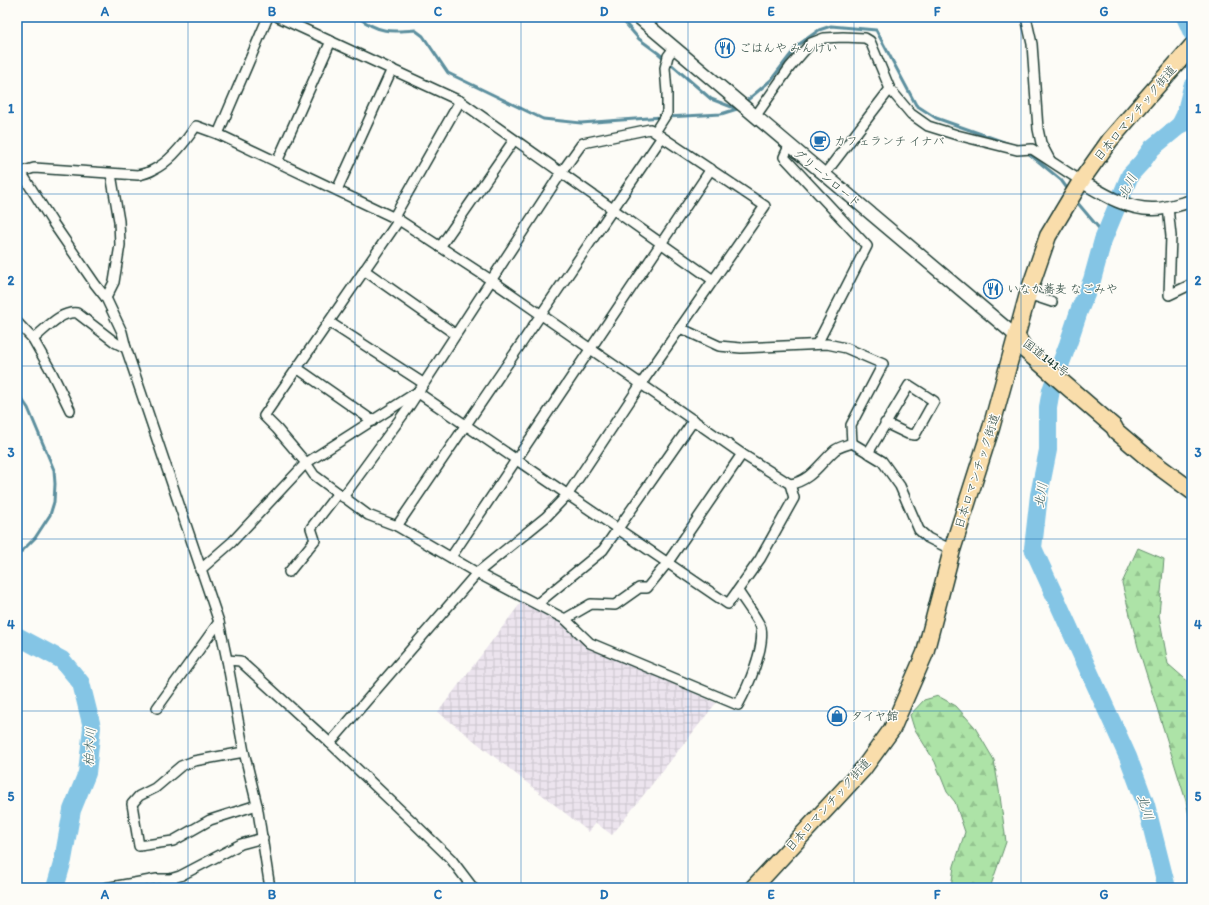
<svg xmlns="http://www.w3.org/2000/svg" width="1209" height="905" font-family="Itim,'Klee One',sans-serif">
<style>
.industrial{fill:url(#industrial-grid)}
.forest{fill:url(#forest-firs);stroke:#66906e}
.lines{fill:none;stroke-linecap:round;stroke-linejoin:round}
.stream{stroke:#5c8f9e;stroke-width:3}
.river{stroke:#84c5e5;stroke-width:18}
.street-casing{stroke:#1f3d34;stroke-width:12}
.secondary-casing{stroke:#1f3d34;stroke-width:15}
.highway-casing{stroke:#1f3d34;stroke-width:19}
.street{stroke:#fdfcf7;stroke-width:9}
.secondary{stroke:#fdfcf7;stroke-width:12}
.highway{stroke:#f9ddab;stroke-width:16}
.grid{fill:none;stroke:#1f6fb2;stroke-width:1;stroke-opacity:0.55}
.labels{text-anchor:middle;stroke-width:3;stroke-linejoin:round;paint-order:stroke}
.poi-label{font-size:12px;fill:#1f3d34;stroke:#fdfcf7;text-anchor:start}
.street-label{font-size:12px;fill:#1f3d34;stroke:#fdfcf7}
.water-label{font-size:13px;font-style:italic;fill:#385f60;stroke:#fdfcf7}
.neatline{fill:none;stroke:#1f6fb2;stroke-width:1.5}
.grid-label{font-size:13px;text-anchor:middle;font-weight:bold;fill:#1f6fb2}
</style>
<defs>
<pattern id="industrial-grid" width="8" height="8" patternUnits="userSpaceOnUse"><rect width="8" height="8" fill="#ece4ee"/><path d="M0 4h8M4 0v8" fill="none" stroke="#cac4cd"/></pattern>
<pattern id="forest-firs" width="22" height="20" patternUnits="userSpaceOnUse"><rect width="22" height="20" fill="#ade3a7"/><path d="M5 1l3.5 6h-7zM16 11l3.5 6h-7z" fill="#94c490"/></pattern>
</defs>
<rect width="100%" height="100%" fill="#fdfcf7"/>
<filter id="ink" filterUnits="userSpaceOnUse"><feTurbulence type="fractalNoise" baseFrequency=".025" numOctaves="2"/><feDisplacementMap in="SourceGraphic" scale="8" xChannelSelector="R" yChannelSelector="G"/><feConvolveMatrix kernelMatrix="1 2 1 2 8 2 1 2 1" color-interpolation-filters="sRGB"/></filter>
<g filter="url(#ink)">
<polygon class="industrial" points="523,600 556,617 591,647 716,703 612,835 596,823 589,832 438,712"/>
<g class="forest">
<polygon points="1138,548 1164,559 1159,615 1168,664 1192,685 1192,830 1186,801 1138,647 1122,583"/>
<polygon points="938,696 956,706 974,726 994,760 1000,796 1006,842 990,888 951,888 954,866 965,832 955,802 947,792 935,762 914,728 910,715 924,700"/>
</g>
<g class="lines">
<g class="stream">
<path d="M358 17C378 33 391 32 415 30L423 36 448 73 543 119 581 123 662 117"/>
<polyline points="620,17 639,39 658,53 711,99 737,109 740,107"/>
<polyline points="744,103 771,80 798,45 819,30 831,26 876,30 916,105 936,118 1018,147"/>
<polyline points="667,117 721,114 737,109"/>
<polyline points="1027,152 1061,180 1069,191"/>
<polyline points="1076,201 1103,233 1103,240"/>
<polyline points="17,392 28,408 54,470 55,484 54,502 50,515 35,538 17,556"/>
</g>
<g class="river">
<polyline points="1185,17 1192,33"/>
<polyline points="1180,125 1185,115 1192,87"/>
<polyline points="17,636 62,660 81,683 92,727 87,773 72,810 63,860 55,888"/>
<polyline points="1167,888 1146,805 1128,757 1033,548 1039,495 1048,450 1048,407 1051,390 1068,344 1079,311 1092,280 1103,240 1130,175 1142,162 1152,148 1180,125 1192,120"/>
</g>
<defs>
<g id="street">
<polyline points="278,17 460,101 713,280"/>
<polyline points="1026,17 1032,44 1038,129 1041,143 1050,160"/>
<polyline points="755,117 790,67 811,43 824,38 843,37 865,38 870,41 890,89 911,114 928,126 957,135 1017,150 1032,149 1081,181"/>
<polyline points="655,132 667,113 667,93 665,68 668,56 674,48"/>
<polyline points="218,134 268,17"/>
<polyline points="789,146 784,157 867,246 817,344"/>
<polyline points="277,162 331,41"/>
<polyline points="17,166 53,223 95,284 106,298 122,332 126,348 219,622 227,660 244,752 257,805 270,888"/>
<path d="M21 172 34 168 138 175C143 174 148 173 153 170 170 162 186 141 196 126L218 134 399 220 491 280 742 454 790 484C811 481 820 463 835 450 839 447 847 445 852 443"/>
<polyline points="824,175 890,89"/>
<polyline points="337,190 392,69"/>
<polyline points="1168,207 1171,236 1169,295 1192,284"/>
<polyline points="394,217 460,101"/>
<polyline points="399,220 264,416 277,429 306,463 314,475 368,515 397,526 477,573 565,619 591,604 615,605 639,588 647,588 668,562 742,454"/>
<polyline points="440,247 514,140"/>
<polyline points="364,270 455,334"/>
<polyline points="1028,294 1052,302"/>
<polyline points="106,298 114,282 120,245 119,221 111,174"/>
<polyline points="17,322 33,339 51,371 70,410"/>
<polyline points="329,322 423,383"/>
<polyline points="680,328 719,346 741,348 827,344 846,348 883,364 851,425 852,443"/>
<path d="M33 339C46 329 60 311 77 313L116 343 126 348"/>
<polyline points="297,368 373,421"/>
<polyline points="417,392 728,604 760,559 794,498 790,484"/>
<polyline points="852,443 882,461 900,486 919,530 928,538 952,550"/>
<polyline points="868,453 909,385 934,401 915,435 908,434 885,423"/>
<polyline points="397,526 662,137"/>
<polyline points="451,557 711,169"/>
<polyline points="200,570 232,542 306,463 414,394"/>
<polyline points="289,572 315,540 311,528 338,493"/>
<polyline points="537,604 603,550 694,420"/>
<path d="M565 619 590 643 738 705C748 687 765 648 761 628 760 622 742 598 738 591"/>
<polyline points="227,660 240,661 330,743 416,825 451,859 473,888"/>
<polyline points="157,708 219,622"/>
<polyline points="330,743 477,573 546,517 568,494 641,384 765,206 650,129 583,143 581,145 561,173 408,408 343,497"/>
<polyline points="244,752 194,761 181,766 155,788 139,796 132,804 139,846 173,841 210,820 257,805"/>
<polyline points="105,888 157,879 170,879 180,876 241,844 263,838"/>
</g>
<g id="secondary">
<polyline points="638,17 1017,337"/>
<path d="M1081 181C1103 194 1126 209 1152 209 1165 210 1179 204 1192 201"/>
</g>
<g id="highway">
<polyline points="1017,337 1025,350 1114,427 1116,431 1150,460 1192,491"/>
<polyline points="753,888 863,769 892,729 925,653 952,550 991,428 1028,294 1048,236 1081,181 1110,140 1192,46"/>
</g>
</defs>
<use href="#street" class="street-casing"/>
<use href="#secondary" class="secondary-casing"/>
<use href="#highway" class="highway-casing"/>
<use href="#street" class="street"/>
<use href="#secondary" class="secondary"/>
<use href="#highway" class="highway"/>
</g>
</g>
<path class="grid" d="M188 17V888M355 17V888M521 17V888M688 17V888M854 17V888M1021 17V888M17 194H1192M17 366H1192M17 539H1192M17 711H1192"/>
<defs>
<symbol id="restaurant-ring" viewBox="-11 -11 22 22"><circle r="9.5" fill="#fdfcf7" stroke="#1f6fb2" stroke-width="1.5"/><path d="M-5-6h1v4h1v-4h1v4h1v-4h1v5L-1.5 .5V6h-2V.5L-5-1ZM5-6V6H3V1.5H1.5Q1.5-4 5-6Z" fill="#1f6fb2"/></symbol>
<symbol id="cafe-ring" viewBox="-11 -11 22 22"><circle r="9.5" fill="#fdfcf7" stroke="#1f6fb2" stroke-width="1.5"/><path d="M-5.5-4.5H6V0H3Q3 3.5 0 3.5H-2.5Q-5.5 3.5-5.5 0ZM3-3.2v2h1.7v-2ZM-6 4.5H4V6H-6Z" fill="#1f6fb2"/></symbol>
<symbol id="shop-ring" viewBox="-11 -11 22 22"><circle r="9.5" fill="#fdfcf7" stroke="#1f6fb2" stroke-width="1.5"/><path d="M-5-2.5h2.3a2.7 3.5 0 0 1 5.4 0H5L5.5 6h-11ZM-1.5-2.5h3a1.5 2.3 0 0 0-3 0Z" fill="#1f6fb2"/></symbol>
</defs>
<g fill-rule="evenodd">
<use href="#restaurant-ring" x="714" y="37" width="22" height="22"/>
<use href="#cafe-ring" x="809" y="130" width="22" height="22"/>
<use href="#restaurant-ring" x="982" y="278" width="22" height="22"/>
<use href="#shop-ring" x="826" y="705" width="22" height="22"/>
</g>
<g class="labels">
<g class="poi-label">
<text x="739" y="52">ごはんや みんけい</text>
<text x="834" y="145">カフェランチ イナバ</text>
<text x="1007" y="293">いなか蕎麦 なごみや</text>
<text x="851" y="720">タイヤ館</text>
</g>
<g class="street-label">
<text transform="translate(1135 113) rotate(-50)" y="4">日本ロマンチック街道</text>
<text transform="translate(827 178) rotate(40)" y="4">グリーンロード</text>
<text transform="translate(1046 358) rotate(37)" y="4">国道141号</text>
<text transform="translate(977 471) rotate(-72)" y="4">日本ロマンチック街道</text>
<text transform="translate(828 805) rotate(-48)" y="4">日本ロマンチック街道</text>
</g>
<g class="water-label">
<text transform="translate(1127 186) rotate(-64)" y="5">北川</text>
<text transform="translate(1040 495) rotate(-81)" y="5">北川</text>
<text transform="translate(89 747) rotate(-86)" y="5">柏木川</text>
<text transform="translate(1146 807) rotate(73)" y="5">北川</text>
</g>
</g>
<rect width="1209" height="905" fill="none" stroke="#fdfcf7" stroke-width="44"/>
<rect x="22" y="22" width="1165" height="861" class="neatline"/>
<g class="grid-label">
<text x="105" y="16">A</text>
<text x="272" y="16">B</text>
<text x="438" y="16">C</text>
<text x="604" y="16">D</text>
<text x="771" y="16">E</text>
<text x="937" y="16">F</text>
<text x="1104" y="16">G</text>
<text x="11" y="113">1</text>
<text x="1198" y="113">1</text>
<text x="11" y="285">2</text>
<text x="1198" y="285">2</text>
<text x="11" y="457">3</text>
<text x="1198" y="457">3</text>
<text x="11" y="629">4</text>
<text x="1198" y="629">4</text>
<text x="11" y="801">5</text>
<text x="1198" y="801">5</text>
<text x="105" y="899">A</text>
<text x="272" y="899">B</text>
<text x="438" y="899">C</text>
<text x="604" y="899">D</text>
<text x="771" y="899">E</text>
<text x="937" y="899">F</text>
<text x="1104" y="899">G</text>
</g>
</svg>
